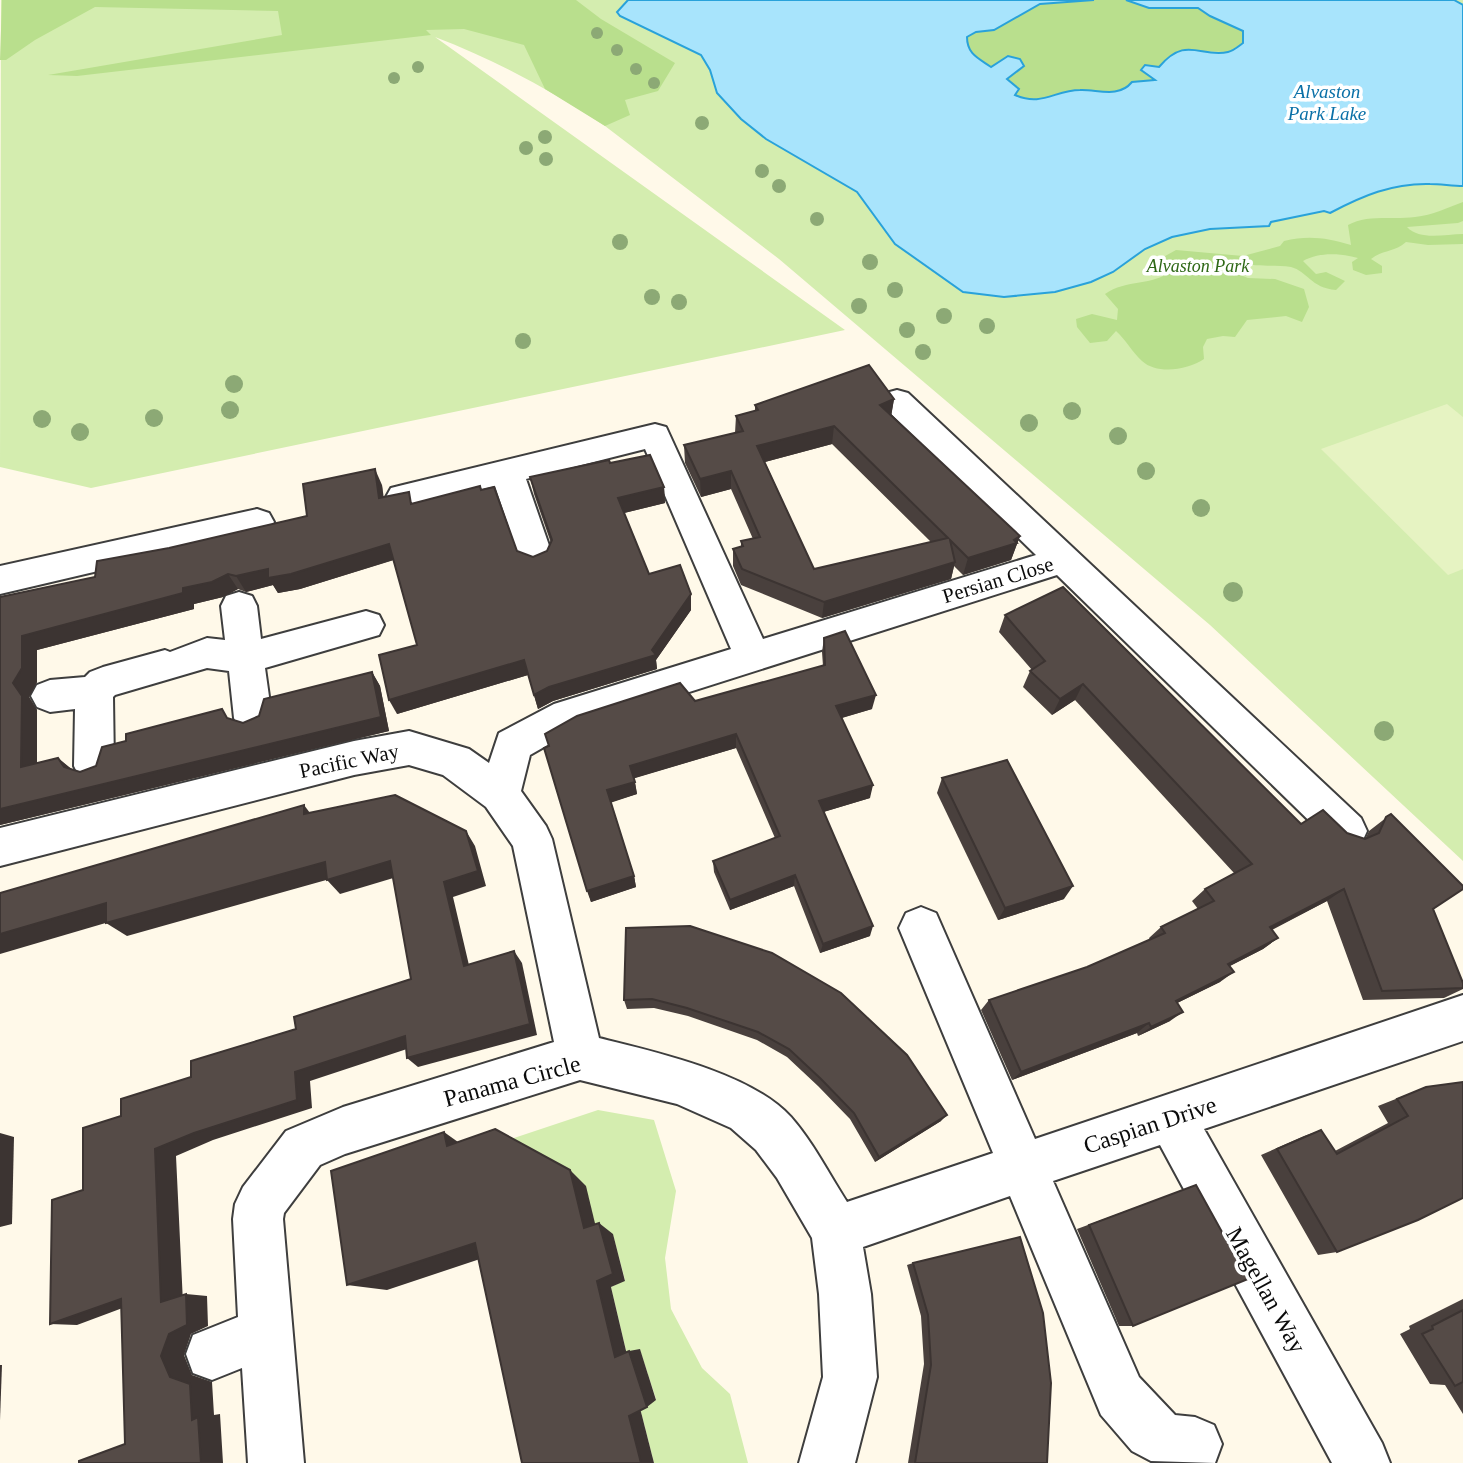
<svg xmlns="http://www.w3.org/2000/svg" width="1463" height="1463" font-family="Georgia,serif">
<style>
.green{fill:#d4edaf}
.forest{fill:#b9df8d}
.pitch{fill:#e6f3c2}
.water{fill:#a8e4fc;stroke:#29a2da;stroke-width:2}
.lines{fill:none;stroke-linecap:round;stroke-linejoin:round}
.minor-casing{stroke:#3e3e3e;stroke-width:4}
.minor{fill:#fff;fill-rule:evenodd}
.tree{fill:#8ca975}
.wall{fill:#49403d;fill-rule:evenodd}
.shaded-wall{fill:#3c3432}
.building{fill:#554b47;stroke:#3c3432;stroke-width:2;fill-rule:evenodd}
.labels{text-anchor:middle;stroke-width:7;stroke-linejoin:round;paint-order:stroke}
.far-park-label{font-size:18px;font-style:italic;fill:#2e6816;stroke:#fff}
.far-water-label{font-size:19px;font-style:italic;fill:#0a70a7;stroke:#fff}
.street-label{font-size:21px;fill:#0b0b0b;stroke:#fff}
.near-street-label{font-size:24px;fill:#0b0b0b;stroke:#fff}
</style>
<rect width="100%" height="100%" fill="#fff9e9"/>
<g class="green">
<path d="M1 0H1463V861L1210 625 779 259 605 126C551 90 495 60 435 37L845 330 91 488 0 467Z"/>
<polygon points="598,1110 654,1120 676,1191 665,1258 671,1309 702,1368 730,1394 748,1463 654,1463 640,1408 656,1399 640,1350 627,1355 611,1287 625,1280 613,1235 472,1152"/>
</g>
<g class="forest">
<polygon points="2,0 576,0 601,19 675,63 658,91 625,100 630,115 605,126 545,89 524,45 464,29 426,30 431,35 77,76 48,75 282,35 278,11 95,7 35,40 6,60 0,60"/>
<path d="M1094 0H1126L1149 8H1198L1210 16 1243 31V43L1228 52 1206 51 1166 59 1159 67 1156 80 1132 82C1118 99 1097 89 1079 90 1055 91 1042 107 1015 95L1007 79 1008 56 991 67C978 58 967 54 967 37L976 32 994 30 1040 4Z"/>
<path d="M1463 202V221L1458 223 1407 227C1420 241 1445 234 1463 234V244L1428 245 1406 242C1393 253 1384 249 1371 259L1382 266V273L1366 275 1353 270 1352 262 1358 258C1340 253 1319 252 1303 261L1316 274 1326 272 1345 281 1336 290C1311 288 1307 271 1291 267 1273 264 1257 268 1239 262L1223 268 1248 278 1275 279 1304 289 1309 307 1302 322 1286 316 1247 320 1235 337 1223 336 1207 339 1203 347 1204 359C1188 370 1157 375 1142 361 1132 352 1126 340 1116 331L1107 341 1090 343 1077 327 1076 319 1092 314 1117 320 1118 309 1105 294C1126 279 1154 286 1170 271L1158 260 1176 250 1243 256 1280 246 1284 241C1309 235 1327 238 1351 245L1348 225C1367 214 1393 220 1415 217 1433 215 1447 208 1463 202Z"/>
</g>
<polygon class="pitch" points="1447,404 1463,417 1463,569 1448,575 1321,449"/>
<path class="water" d="M628 0H1094L1040 4 994 30 976 32 967 37C967 54 978 58 991 67L1008 56 1020 59 1024 66 1007 79 1019 89 1015 95C1042 107 1055 90 1080 90 1097 89 1118 99 1132 82L1155 80 1141 70 1145 65 1159 67C1186 35 1200 58 1228 52 1233 51 1239 46 1243 43V31L1210 16 1198 8H1149L1126 0H1454L1463 5V186C1452 186 1441 184 1430 184 1392 183 1362 196 1330 213L1324 211 1271 222 1269 226 1210 229 1172 237 1145 249 1113 272 1091 282 1055 292 1004 297 963 292 895 244 857 192 766 139 741 119 717 93 710 70 701 55 620 16 617 12Z"/>
<g class="lines">
<defs>
<g id="minor">
<path d="M897 390 908 393 1361 818 1367 831 1361 844 1347 850 1333 844 1057 575 579 727 530 755 521 791 546 826 552 839 599 1038C655 1052 751 1073 791 1117 813 1142 829 1174 847 1202L993 1153 899 928 906 913 921 907 936 913 1035 1139 1463 995V1041L1204 1129 1382 1443 1390 1463H1332L1160 1145 1053 1181 1139 1377 1175 1415 1195 1417 1214 1425 1222 1444 1215 1463 1151 1461 1132 1451 1101 1415 1010 1196 863 1247 871 1294 877 1377 855 1463H799L823 1377 819 1294 812 1238 777 1178 756 1150 731 1128 677 1104 580 1080 345 1154 320 1165 284 1213 283 1219 304 1463H248L242 1368 212 1380 193 1373 186 1354 193 1335 238 1317 233 1219 235 1204 243 1187 286 1131 343 1107 554 1042 513 846 486 807 443 775 409 765 354 775 0 866V828L354 741 409 731 469 749 489 763 499 733 554 704 731 649 645 449 526 479 553 557 548 566 536 570 524 566 519 557 495 486 403 509 391 506 386 497 391 488 403 485 655 424 666 427 763 639 1036 555 886 409 882 401 886 393Z"/>
<polygon points="257,509 269,513 274,522 269,531 0,594 0,566"/>
<polygon points="239,592 252,596 257,606 261,639 366,611 379,615 384,625 379,635 265,668 272,718 267,729 253,734 239,729 234,718 229,671 207,668 115,695 113,697 114,766 108,778 94,783 80,778 74,766 75,709 50,712 37,707 31,696 37,685 50,680 85,677 90,672 103,667 165,650 170,652 207,638 225,640 221,606 226,596"/>
</g>
</defs>
<use href="#minor" class="minor-casing"/>
<use href="#minor" class="minor"/>
</g>
<g class="tree">
<circle cx="597" cy="33" r="6"/>
<circle cx="617" cy="50" r="6"/>
<circle cx="418" cy="67" r="6"/>
<circle cx="636" cy="69" r="6"/>
<circle cx="394" cy="78" r="6"/>
<circle cx="654" cy="83" r="6"/>
<circle cx="702" cy="123" r="7"/>
<circle cx="545" cy="137" r="7"/>
<circle cx="526" cy="148" r="7"/>
<circle cx="546" cy="159" r="7"/>
<circle cx="762" cy="171" r="7"/>
<circle cx="779" cy="186" r="7"/>
<circle cx="817" cy="219" r="7"/>
<circle cx="620" cy="242" r="8"/>
<circle cx="870" cy="262" r="8"/>
<circle cx="895" cy="290" r="8"/>
<circle cx="652" cy="297" r="8"/>
<circle cx="679" cy="302" r="8"/>
<circle cx="859" cy="306" r="8"/>
<circle cx="944" cy="316" r="8"/>
<circle cx="987" cy="326" r="8"/>
<circle cx="907" cy="330" r="8"/>
<circle cx="523" cy="341" r="8"/>
<circle cx="923" cy="352" r="8"/>
<circle cx="234" cy="384" r="9"/>
<circle cx="230" cy="410" r="9"/>
<circle cx="1072" cy="411" r="9"/>
<circle cx="154" cy="418" r="9"/>
<circle cx="42" cy="419" r="9"/>
<circle cx="1029" cy="423" r="9"/>
<circle cx="80" cy="432" r="9"/>
<circle cx="1118" cy="436" r="9"/>
<circle cx="1146" cy="471" r="9"/>
<circle cx="1201" cy="508" r="9"/>
<circle cx="1233" cy="592" r="10"/>
<circle cx="1384" cy="731" r="10"/>
</g>
<g class="wall">
<path d="M894 399 891 416 1020 536 1011 560 963 575 954 566 951 579 822 618 741 585 733 566V549L741 547V541L753 539 731 489 701 497 685 463 684 445 735 433 736 416 755 411V405ZM832 444 931 542 814 569 765 462Z"/>
<polygon points="610,463 664,487 665,503 624,513 649,574 691,594 691,610 656,660 657,669 553,701 538,709 528,675 397,714 417,645 394,560 300,589 278,593 273,585 246,592 238,589 223,597 194,604 194,609 37,650 37,682 29,697 37,710 37,763 58,758 72,770 80,772 230,719 243,723 372,672 380,686 389,731 0,825 0,597 95,577 169,548 307,516 382,485 383,497 413,503 481,490 517,551 533,557 547,551 551,543 534,494 530,477"/>
<polygon points="1005,615 1301,824 1347,833 1365,839 1369,831 1391,814 1433,909 1463,983 1463,989 1444,998 1363,1000 1327,901 1272,930 1278,938 1263,949 1230,966 1220,982 1177,1003 1170,1021 1138,1036 1137,1033 1012,1080 981,1010 989,1000 1087,967 1150,940 1149,938 1161,927 1198,909 1192,901 1205,889 1234,873 1075,700 1052,715 1023,687 1030,671 1032,670 999,632"/>
<polygon points="824,638 872,709 842,718 870,798 823,812 870,936 820,953 794,886 730,910 714,872 713,861 775,838 736,748 634,778 637,794 611,802 634,876 636,887 591,902 549,746 695,701 823,666 822,652"/>
<polygon points="942,778 1064,899 998,920 937,793"/>
<polygon points="626,928 941,1121 875,1162 850,1119 818,1086 787,1057 757,1040 688,1016 654,1008 627,1009 624,1000"/>
<polygon points="1426,1087 1337,1252 1318,1255 1261,1155 1304,1136 1321,1130 1335,1151 1388,1123 1378,1106"/>
<polygon points="1196,1185 1133,1326 1119,1326 1077,1229"/>
<polygon points="913,1263 1047,1463 908,1463 924,1364 921,1316 907,1265"/>
<polygon points="1463,1299 1463,1414 1445,1385 1430,1384 1400,1334 1410,1329 1409,1326"/>
</g>
<g class="shaded-wall">
<polygon points="894,399 891,417 880,405"/>
<polygon points="834,426 832,444 757,464 757,446"/>
<polygon points="375,469 382,485 386,514 379,498"/>
<polygon points="731,471 731,489 701,497 700,479"/>
<polygon points="664,487 665,503 620,514 618,498"/>
<polygon points="1020,536 1011,560 963,575 968,558"/>
<polygon points="389,544 396,559 300,589 278,593 273,585 246,592 236,576"/>
<polygon points="955,562 951,579 822,618 824,602"/>
<polygon points="228,574 238,589 223,597 194,604 194,609 37,650 37,682 29,697 37,710 37,780 21,767 13,683 22,636"/>
<polygon points="691,594 691,610 656,660 657,669 553,701 538,709 534,695 549,687 652,650"/>
<polygon points="524,660 528,675 397,714 389,700"/>
<polygon points="372,672 380,686 389,731 0,825 0,809 381,717"/>
<polygon points="1083,684 1075,700 1052,715 1060,699"/>
<polygon points="876,695 872,709 834,720 836,706"/>
<polygon points="736,734 736,748 632,779 630,766"/>
<polygon points="58,758 74,771 64,767"/>
<polygon points="635,782 637,794 610,803 607,790"/>
<polygon points="873,785 870,798 817,814 819,801"/>
<polygon points="304,805 316,821 304,814"/>
<polygon points="466,831 475,846 486,886 453,897 472,978 464,966 444,882"/>
<polygon points="390,861 400,876 340,894 327,880"/>
<polygon points="325,862 337,877 127,936 106,923"/>
<polygon points="795,875 794,886 730,910 730,900"/>
<polygon points="634,876 636,887 591,902 587,891"/>
<polygon points="1073,886 1064,899 998,920 1005,908"/>
<polygon points="1344,889 1327,901 1255,938 1270,927"/>
<polygon points="106,903 126,917 0,954 0,934"/>
<polygon points="873,926 870,936 820,953 823,944"/>
<polygon points="1278,938 1263,949 1214,974 1228,964"/>
<polygon points="514,951 522,963 537,1035 418,1067 407,1058"/>
<polygon points="1234,972 1220,982 1163,1010 1176,1001"/>
<polygon points="1183,1012 1170,1021 1138,1036 1151,1027"/>
<polygon points="1149,1023 1137,1033 1012,1080 1021,1072"/>
<polygon points="405,1036 416,1046 310,1081 312,1108 213,1140 176,1156 183,1303 161,1302 155,1149 295,1072"/>
<polygon points="947,1115 941,1121 875,1162 879,1157"/>
<polygon points="444,1132 472,1152 447,1146"/>
<polygon points="0,1133 14,1137 12,1224 0,1227"/>
<polygon points="570,1170 586,1186 599,1240 584,1228"/>
<polygon points="599,1223 613,1234 625,1281 611,1287 627,1355 615,1357 597,1281"/>
<polygon points="475,1243 501,1252 387,1290 347,1285"/>
<polygon points="186,1294 207,1296 208,1326 191,1334 184,1355 192,1375 212,1382 214,1415 220,1414 223,1463 201,1463 192,1420 170,1377 161,1356 169,1334"/>
<polygon points="121,1299 144,1300 77,1325 50,1324"/>
<polygon points="640,1349 656,1400 647,1407 629,1351"/>
<polygon points="0,1365 2,1365 0,1420"/>
<polygon points="640,1408 654,1463 641,1463 629,1416"/>
</g>
<g class="building">
<path d="M869 365 894 399 880 405 1020 536 1014 540 1017 543 968 558 950 540 955 562 824 602 742 569 733 549 743 546 741 541 760 537 731 471 700 479 684 445 743 431 736 416 758 410 755 405ZM834 426 948 538 814 569 757 446Z"/>
<polygon points="650,455 664,487 618,498 649,574 680,565 691,594 652,650 656,655 549,687 534,695 524,660 389,700 379,655 417,645 389,544 291,574 268,578 268,569 236,576 228,574 212,582 183,588 183,593 22,636 22,668 13,683 22,696 21,767 58,758 64,767 80,772 96,766 102,747 126,741 126,734 222,709 227,718 243,723 259,716 264,699 372,672 381,717 0,809 0,597 95,577 97,561 169,548 307,516 303,484 375,469 379,498 409,492 411,504 480,486 481,490 494,487 517,551 533,557 547,551 552,540 530,477 609,460 610,463"/>
<polygon points="1063,587 1301,824 1323,810 1347,833 1365,839 1379,833 1386,817 1391,814 1463,886 1463,889 1433,909 1463,983 1463,988 1382,991 1344,889 1270,927 1278,938 1228,964 1234,972 1176,1001 1183,1012 1151,1027 1149,1023 1021,1072 989,1000 1087,967 1165,933 1161,927 1214,901 1205,889 1252,864 1083,684 1060,699 1030,671 1045,661 1005,615"/>
<polygon points="845,631 876,695 836,706 873,785 819,801 873,926 823,944 795,875 730,900 713,861 780,836 736,734 630,766 635,782 607,790 634,876 587,891 544,748 549,746 545,734 577,716 680,683 695,701 825,665 824,638"/>
<polygon points="1007,760 1073,886 1005,908 942,778"/>
<polygon points="395,795 466,831 478,871 444,882 464,966 514,951 530,1024 407,1058 405,1036 295,1072 297,1100 194,1133 155,1149 161,1302 186,1294 187,1325 169,1334 161,1356 170,1377 190,1384 192,1420 198,1417 201,1463 79,1463 79,1461 125,1444 121,1299 50,1324 52,1200 83,1190 83,1128 121,1116 121,1099 191,1077 191,1061 296,1029 294,1017 411,979 390,861 327,880 325,862 106,923 106,903 0,934 0,893 304,805 304,814"/>
<polygon points="690,926 772,953 841,993 907,1055 947,1115 879,1157 854,1113 821,1079 789,1049 758,1032 687,1008 652,999 624,1000 626,928"/>
<polygon points="1463,1082 1463,1198 1418,1220 1337,1252 1277,1149 1321,1130 1337,1154 1408,1116 1397,1099 1426,1087"/>
<polygon points="495,1129 570,1170 584,1228 599,1223 613,1274 597,1281 615,1357 629,1351 647,1407 629,1416 641,1463 522,1463 475,1243 347,1285 331,1171 444,1132 447,1146"/>
<polygon points="1196,1185 1248,1279 1133,1326 1089,1225"/>
<polygon points="1020,1237 1043,1313 1051,1383 1047,1463 915,1463 931,1365 928,1315 913,1263"/>
<polygon points="1463,1310 1463,1382 1455,1386 1422,1334 1433,1329 1432,1326"/>
</g>
<g class="labels">
<g class="far-park-label">
<text x="1198" y="272">Alvaston Park</text>
</g>
<g class="far-water-label">
<text x="1327" y="98">Alvaston<tspan x="1327" dy="22">Park Lake</tspan></text>
</g>
<g class="street-label">
<text transform="translate(998 580) rotate(-17)" y="7">Persian Close</text>
<text transform="translate(349 761) rotate(-12)" y="7">Pacific Way</text>
</g>
<g class="near-street-label">
<text transform="translate(512 1081) rotate(-15)" y="8">Panama Circle</text>
<text transform="translate(1150 1125) rotate(-18)" y="8">Caspian Drive</text>
<text transform="translate(1266 1290) rotate(61)" y="8">Magellan Way</text>
</g>
</g>
</svg>
